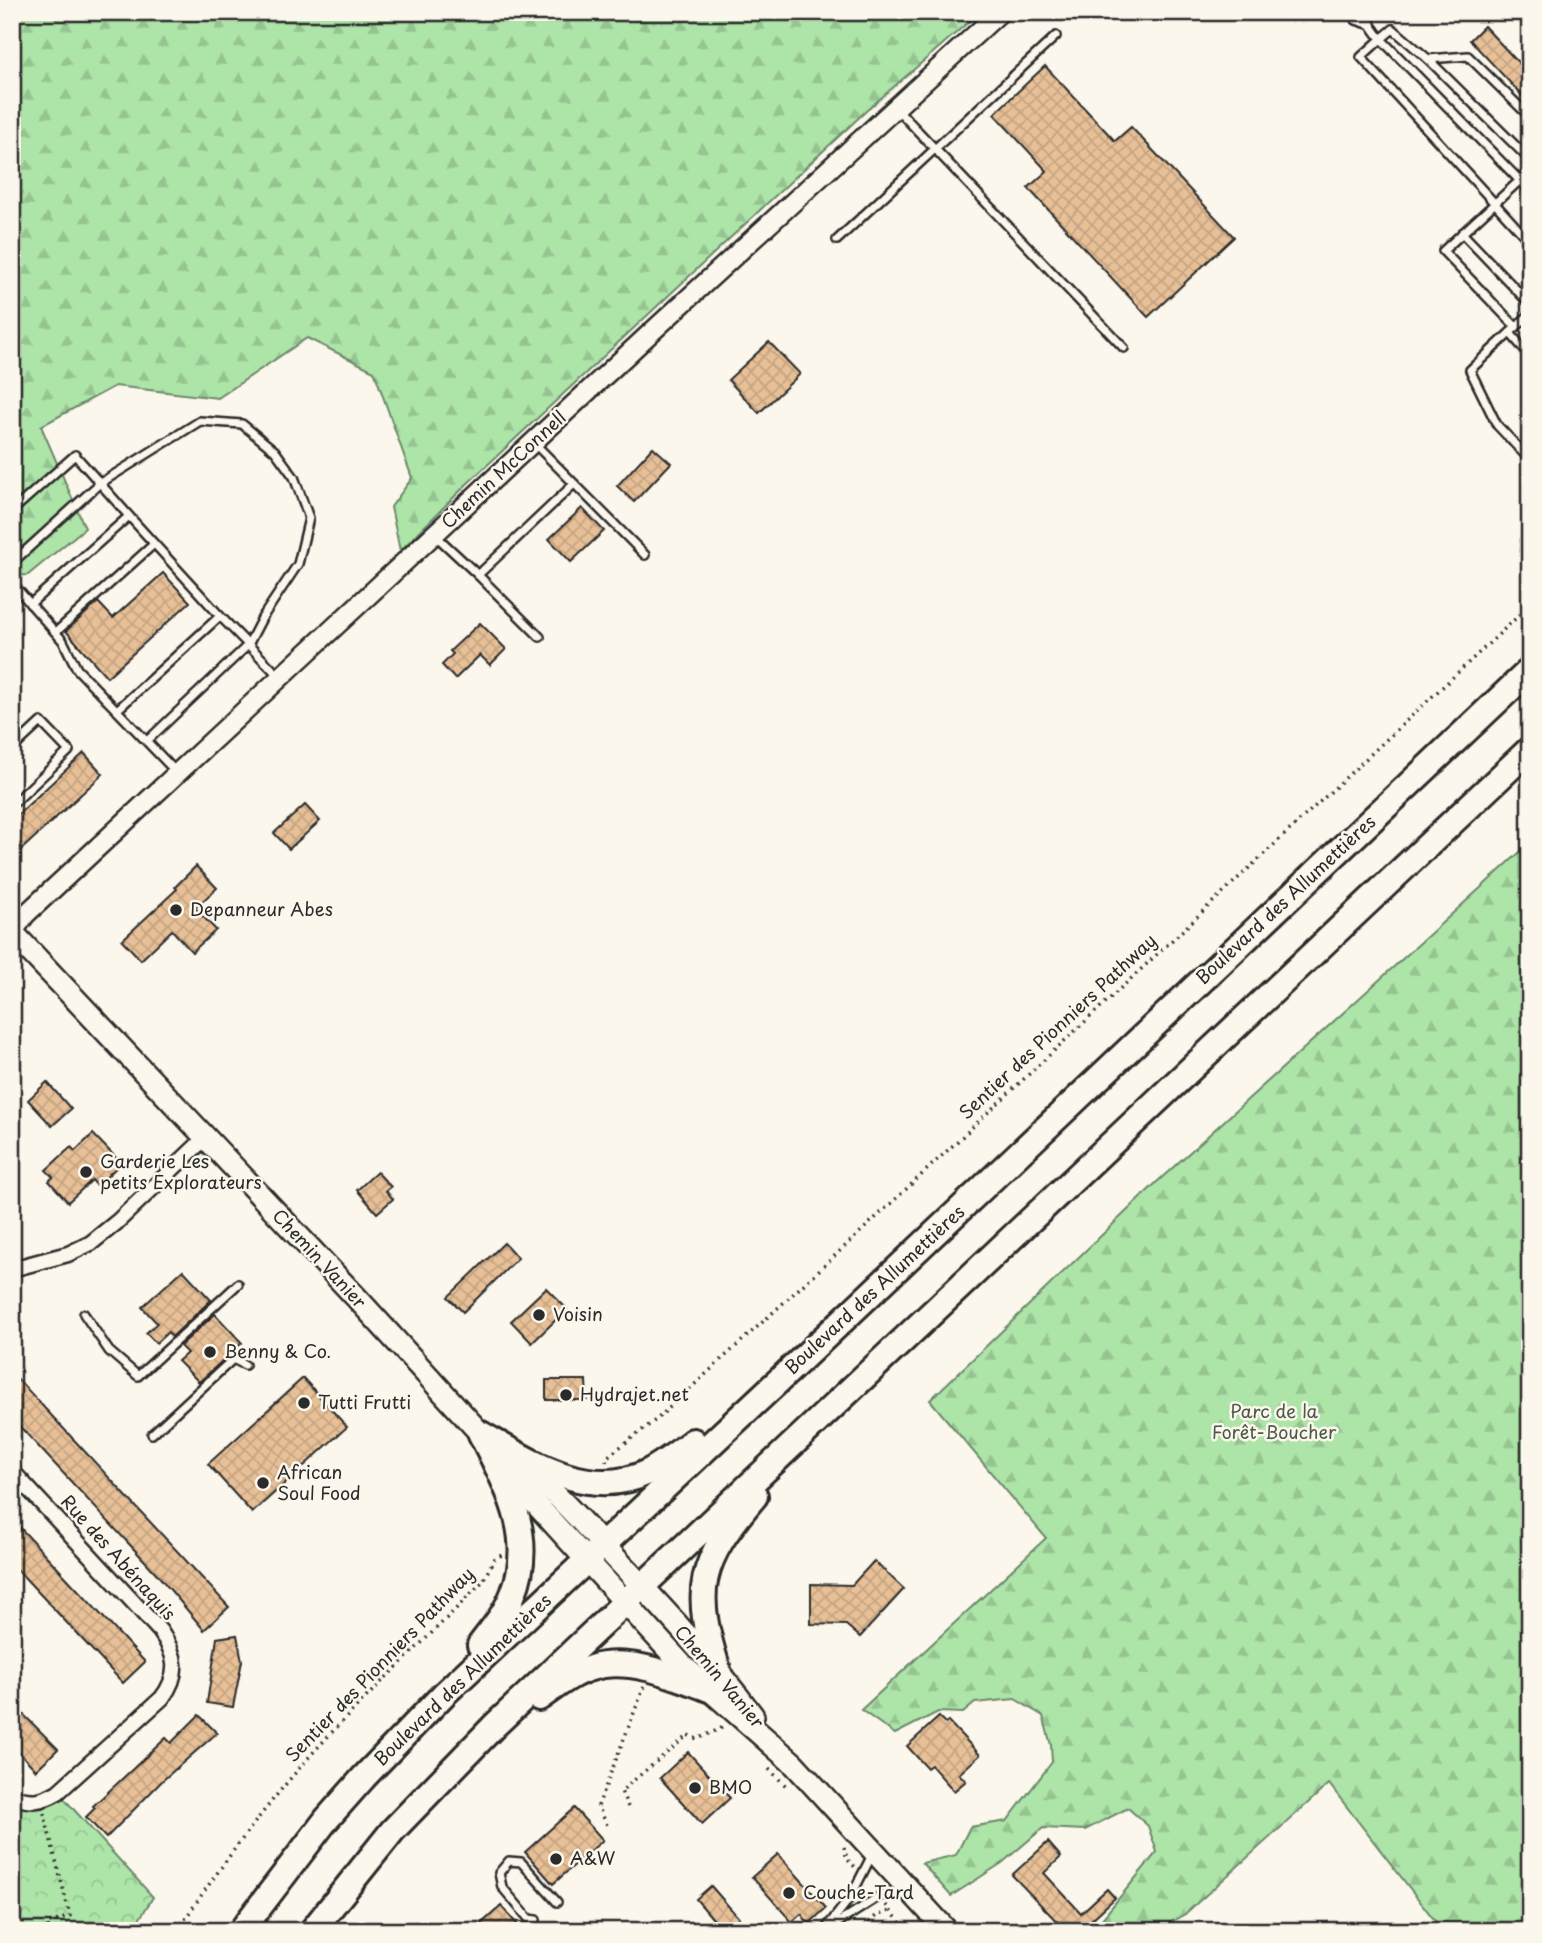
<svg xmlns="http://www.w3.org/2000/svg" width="1542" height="1943" font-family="'Playpen Sans',sans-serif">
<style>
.forest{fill:url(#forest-firs);stroke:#6c886a;stroke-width:2}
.park{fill:url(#park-crowns);stroke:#6c886a;stroke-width:2}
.building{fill:url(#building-cross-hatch);stroke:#2b2b2b;stroke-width:2}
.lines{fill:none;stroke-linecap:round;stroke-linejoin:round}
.service-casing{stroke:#2b2b2b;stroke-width:12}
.minor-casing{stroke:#2b2b2b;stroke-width:19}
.tertiary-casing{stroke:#2b2b2b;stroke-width:23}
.secondary-casing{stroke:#2b2b2b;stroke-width:26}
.trunk-casing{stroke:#2b2b2b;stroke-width:30}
.path{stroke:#2b2b2b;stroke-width:3.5;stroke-dasharray:2 5;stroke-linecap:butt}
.service{stroke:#fbf7ec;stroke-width:7}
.minor{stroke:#fbf7ec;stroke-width:14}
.tertiary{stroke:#fbf7ec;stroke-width:18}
.secondary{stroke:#fbf7ec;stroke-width:21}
.trunk{stroke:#fbf7ec;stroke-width:24}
.poi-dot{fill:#2b2b2b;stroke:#fbf7ec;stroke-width:2.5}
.labels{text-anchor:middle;stroke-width:5;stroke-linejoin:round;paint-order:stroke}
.street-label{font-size:18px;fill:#2b2b2b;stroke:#fbf7ec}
.poi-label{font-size:18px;fill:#2b2b2b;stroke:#fbf7ec;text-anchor:start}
.park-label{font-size:18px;fill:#4c594a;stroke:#fbf7ec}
</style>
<defs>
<pattern id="forest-firs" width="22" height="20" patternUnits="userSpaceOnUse" patternTransform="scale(1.75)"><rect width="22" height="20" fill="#ade4a8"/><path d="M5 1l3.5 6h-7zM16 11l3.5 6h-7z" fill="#95c491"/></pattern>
<pattern id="park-crowns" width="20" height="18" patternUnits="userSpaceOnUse" patternTransform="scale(1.75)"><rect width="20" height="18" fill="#ade4a8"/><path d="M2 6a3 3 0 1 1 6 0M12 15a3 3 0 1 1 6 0" fill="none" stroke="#95c491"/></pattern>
<pattern id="building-cross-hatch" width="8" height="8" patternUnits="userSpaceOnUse" patternTransform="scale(1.75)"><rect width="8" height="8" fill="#e7c097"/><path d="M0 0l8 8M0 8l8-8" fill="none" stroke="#c6a582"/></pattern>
</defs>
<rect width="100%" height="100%" fill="#fbf7ec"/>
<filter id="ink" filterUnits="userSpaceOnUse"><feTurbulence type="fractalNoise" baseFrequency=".0143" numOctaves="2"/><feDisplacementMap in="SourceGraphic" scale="14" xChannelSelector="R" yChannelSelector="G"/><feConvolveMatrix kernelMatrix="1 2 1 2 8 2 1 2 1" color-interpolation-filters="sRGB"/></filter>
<g filter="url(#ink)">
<g class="forest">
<polygon points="12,12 980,12 866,111 467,484 400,551 391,507 412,478 374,371 307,338 218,398 115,386 41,426 85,528 28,575 12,576"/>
<polygon points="1530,843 1530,1931 1443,1931 1329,1784 1185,1914 1155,1931 1092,1931 1157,1852 1148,1826 1128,1808 1085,1830 1043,1828 1002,1863 951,1896 922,1863 956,1855 970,1827 1007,1821 1052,1762 1051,1745 1043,1716 1015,1699 975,1703 963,1713 938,1712 895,1734 861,1710 1046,1538 930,1400 1157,1182"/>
</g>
<polygon class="park" points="58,1792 153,1897 132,1931 12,1931 12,1823 23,1801"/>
<g class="building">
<polygon points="1484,26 1530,75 1530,104 1470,40"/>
<polygon points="1045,66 1115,141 1131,127 1234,237 1148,317 1028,188 1047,171 994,114"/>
<polygon points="769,342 800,374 759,413 728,380"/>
<polygon points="653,447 671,463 634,502 617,486"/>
<polygon points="582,508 604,531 571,562 549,539"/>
<polygon points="163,573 190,602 107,677 66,631 98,602 113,618"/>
<polygon points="480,623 506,649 490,665 480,655 455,679 442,665 453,654 450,651"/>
<polygon points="84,753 103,774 21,850 12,840 12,820"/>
<polygon points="305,805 320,821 289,849 274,833"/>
<polygon points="196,866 217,888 195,908 216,930 192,952 172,930 141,960 122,940 177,889 175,887"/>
<polygon points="47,1082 71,1109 52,1126 28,1100"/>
<polygon points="93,1134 121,1163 97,1186 92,1180 68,1202 49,1181 53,1177 46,1170 71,1147 75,1151"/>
<polygon points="377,1172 391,1187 386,1191 393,1199 377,1213 357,1190"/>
<polygon points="504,1243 518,1258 463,1312 448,1297"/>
<polygon points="183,1270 211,1300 172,1337 168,1332 156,1343 146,1333 157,1323 142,1307"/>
<polygon points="546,1288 567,1309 532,1343 511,1321"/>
<polygon points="215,1314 242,1343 199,1382 178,1361 187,1353 180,1346"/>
<polygon points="12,1373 229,1607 204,1630 157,1574 12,1418"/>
<polygon points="303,1378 347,1427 252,1513 208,1464"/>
<polygon points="546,1380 586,1380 587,1400 546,1400"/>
<polygon points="12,1519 145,1662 123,1683 12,1564"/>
<polygon points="874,1561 904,1589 860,1637 846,1625 811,1624 811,1584 852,1585"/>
<polygon points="237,1635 242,1661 233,1707 207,1703 217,1638"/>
<polygon points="12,1703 58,1749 36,1770 12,1745"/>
<polygon points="199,1715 217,1733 163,1780 106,1838 86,1817 95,1808 93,1806 166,1738 171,1743"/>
<polygon points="939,1717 945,1723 948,1721 980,1755 959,1774 966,1781 954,1791 931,1765 927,1768 907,1746"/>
<polygon points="688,1752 730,1798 702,1824 660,1778"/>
<polygon points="574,1808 603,1840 553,1884 525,1852"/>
<polygon points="1048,1842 1061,1857 1044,1873 1081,1913 1107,1889 1115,1898 1089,1922 1097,1931 1066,1931 1012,1875"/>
<polygon points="778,1854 826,1908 809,1924 801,1914 792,1922 752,1877"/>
<polygon points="711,1886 750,1931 723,1931 696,1899"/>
<polygon points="501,1906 523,1931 473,1931"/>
</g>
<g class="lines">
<defs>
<g id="service">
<polyline points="1349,12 1356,20 1371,25"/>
<polyline points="1369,12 1371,25 1381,39 1361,57 1530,242"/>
<polyline points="1428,59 1530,160"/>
<polyline points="897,109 1124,348"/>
<polyline points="1530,117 1468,56 1428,59 1393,29 1381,39 1530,191"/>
<polyline points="1462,233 1530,304"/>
<polyline points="837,240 1056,36"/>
<polyline points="1530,314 1470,370 1497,425 1530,460"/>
<polyline points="1516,327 1443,251 1530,171"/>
<polyline points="1510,333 1530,356"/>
<polyline points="534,443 645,555"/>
<polyline points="12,511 75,455 129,516 30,604"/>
<polyline points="129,516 220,616"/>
<polyline points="435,535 478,575"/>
<polyline points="12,563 99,484 200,421 242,424 275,451 294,477 309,518 298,564 262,618 248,645 147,741"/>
<polyline points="12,583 63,641 77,669 177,773"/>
<polyline points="56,632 154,544"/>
<polyline points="540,637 478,575 574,484"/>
<polyline points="117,710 220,616 280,677"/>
<polyline points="12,749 41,722 69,751 12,805"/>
<polyline points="12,852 14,853"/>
<polyline points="84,1314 109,1351 138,1376 238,1284"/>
<polyline points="152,1434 233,1359 245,1365"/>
<polyline points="536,1920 529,1919 502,1887 499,1873 509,1861 521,1862 557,1902"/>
<polyline points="831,1927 880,1896 904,1891"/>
<polyline points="824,1931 850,1898 872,1855"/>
</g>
<g id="minor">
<polyline points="12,1269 68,1254 91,1243 117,1222 205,1138"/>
<path d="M12 1471 160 1631C177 1655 180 1674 162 1698L58 1792C41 1802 30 1803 12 1796"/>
</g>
<polyline id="tertiary" points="12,933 26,914 68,875 644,339 1000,12"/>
<g id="secondary">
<polyline points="12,932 355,1296 481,1434 524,1491 684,1667 794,1764 947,1931"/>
<path d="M519 1462C552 1488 579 1519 608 1550 658 1603 709 1657 753 1716"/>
</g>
<g id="trunk">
<path d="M481 1434C531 1462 590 1501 648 1472 665 1463 679 1452 693 1441"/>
<path d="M480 1645C492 1629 506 1613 513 1594 537 1536 506 1485 481 1434"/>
<path d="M719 1673C692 1589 698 1563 755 1496"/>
<path d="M539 1698C555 1687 572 1673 591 1668 629 1656 674 1676 709 1689"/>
<polyline points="241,1931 326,1820 364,1777 444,1694 805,1356 1530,670"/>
<polyline points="312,1931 393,1830 494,1726 1530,749"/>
</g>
</defs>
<use href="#service" class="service-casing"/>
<use href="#minor" class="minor-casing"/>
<use href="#tertiary" class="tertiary-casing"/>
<use href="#secondary" class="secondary-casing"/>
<use href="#trunk" class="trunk-casing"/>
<g class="path">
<polyline points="606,1462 607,1457 657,1419 854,1238 1530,605"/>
<polyline points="769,1769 786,1786"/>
<polyline points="628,1807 621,1791 688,1735 697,1739 724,1727"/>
<polyline points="44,1813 70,1916 47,1924 49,1931"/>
<polyline points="607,1825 598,1806 644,1687"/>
<polyline points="844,1847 847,1859 855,1867"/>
<polyline points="886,1905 907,1931"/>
<path d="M177 1931C218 1870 261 1811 310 1756 365 1695 427 1640 483 1581L494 1559 502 1555"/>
<polyline points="858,1931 876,1916 890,1911"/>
</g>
<use href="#service" class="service"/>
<use href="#minor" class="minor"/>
<use href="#tertiary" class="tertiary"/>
<use href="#secondary" class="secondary"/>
<use href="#trunk" class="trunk"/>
</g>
</g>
<g class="poi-dot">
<circle cx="176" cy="910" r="7"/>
<circle cx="86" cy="1172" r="7"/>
<circle cx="539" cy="1315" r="7"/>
<circle cx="210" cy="1352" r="7"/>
<circle cx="566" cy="1395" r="7"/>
<circle cx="304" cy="1403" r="7"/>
<circle cx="263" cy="1483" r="7"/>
<circle cx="695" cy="1788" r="7"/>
<circle cx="556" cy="1859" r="7"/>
<circle cx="789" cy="1893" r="7"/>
</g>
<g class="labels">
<g class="street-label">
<text transform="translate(504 470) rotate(-43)" y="6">Chemin McConnell</text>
<text transform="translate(1286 900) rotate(-43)" y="6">Boulevard des Allumettières</text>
<text transform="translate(1058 1027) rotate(-43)" y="6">Sentier des Pionniers Pathway</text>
<text transform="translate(319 1259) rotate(47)" y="6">Chemin Vanier</text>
<text transform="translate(875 1290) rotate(-43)" y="6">Boulevard des Allumettières</text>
<text transform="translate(118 1558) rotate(48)" y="6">Rue des Abénaquis</text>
<text transform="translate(380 1665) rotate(-46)" y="6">Sentier des Pionniers Pathway</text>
<text transform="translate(719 1677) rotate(50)" y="6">Chemin Vanier</text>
<text transform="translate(463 1680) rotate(-44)" y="6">Boulevard des Allumettières</text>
</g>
<g class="poi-label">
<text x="190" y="916">Depanneur Abes</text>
<text x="100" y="1168">Garderie Les<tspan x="100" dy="21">petits Explorateurs</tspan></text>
<text x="553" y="1321">Voisin</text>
<text x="224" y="1358">Benny &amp; Co.</text>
<text x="580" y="1401">Hydrajet.net</text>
<text x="318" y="1409">Tutti Frutti</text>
<text x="277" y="1479">African<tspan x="277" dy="21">Soul Food</tspan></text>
<text x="709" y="1794">BMO</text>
<text x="570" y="1865">A&amp;W</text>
<text x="803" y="1899">Couche-Tard</text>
</g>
<g class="park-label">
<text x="1274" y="1418">Parc de la<tspan x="1274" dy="21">Forêt-Boucher</tspan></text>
</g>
</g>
<rect width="1542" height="1943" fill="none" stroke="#fbf7ec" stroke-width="42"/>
<rect x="21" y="21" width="1500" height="1901" fill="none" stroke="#2b2b2b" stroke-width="2.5" filter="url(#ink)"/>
</svg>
